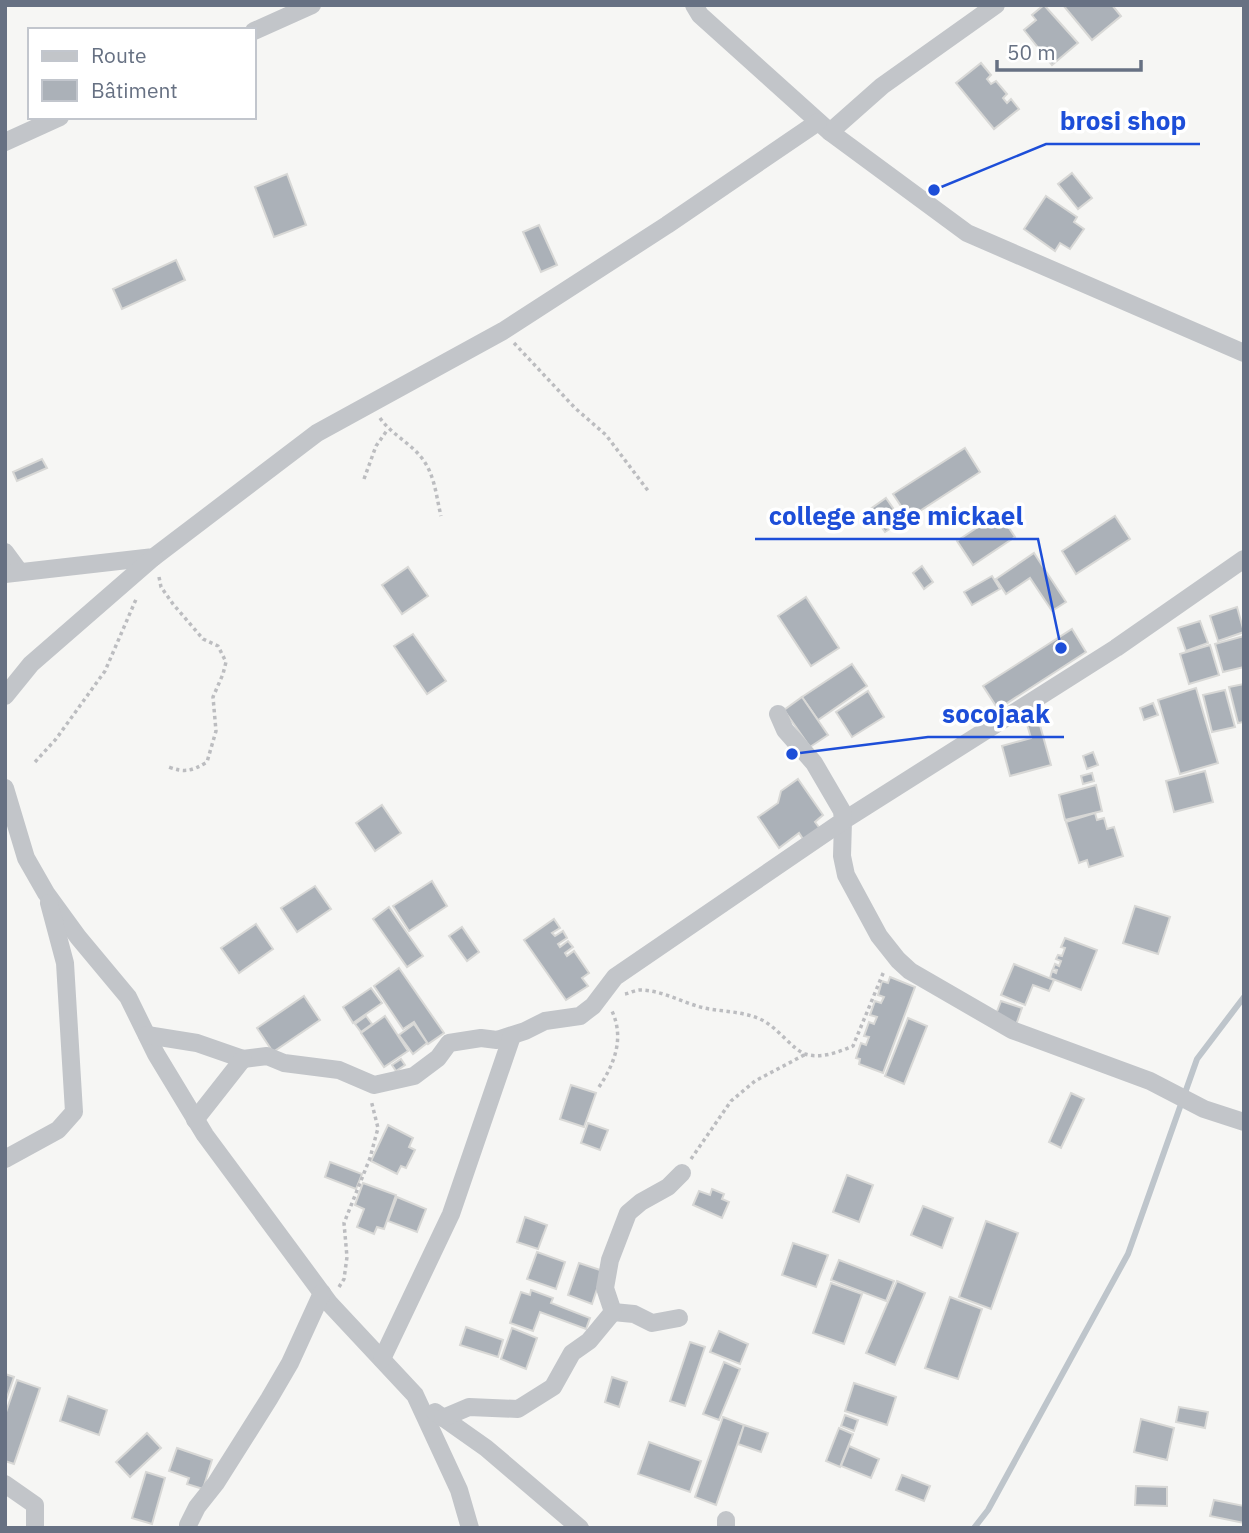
<svg xmlns="http://www.w3.org/2000/svg" width="1249" height="1533" font-family="'IBM Plex Sans',sans-serif">
<style>
.lines{fill:none;stroke-linecap:round;stroke-linejoin:round}
.stream{stroke:#bec5cb;stroke-width:6}
.building{fill:#abb1b8;stroke:#d8d8d6;stroke-width:2}
.path{stroke:#bcbdc0;stroke-width:3.5;stroke-dasharray:3.5 3.5;stroke-linecap:butt}
.minor{stroke:#c2c5c9;stroke-width:18}
.leader{fill:none;stroke:#1d4ed8;stroke-width:2.5}
.callout-dot{fill:#1d4ed8;stroke:#fff;stroke-width:2.5}
.callout-label{font-size:26px;text-anchor:middle;font-weight:bold;fill:#1d4ed8;stroke:#fff;stroke-width:7;stroke-linejoin:round;paint-order:stroke}
</style>
<rect width="100%" height="100%" fill="#f6f6f4"/>
<g class="lines">
<polyline class="stream" points="974,1528 988,1510 1128,1254 1197,1059 1244,997"/>
</g>
<g class="building">
<polygon points="1044,5 1078,43 1052,65 1024,30 1036,20 1032,15"/>
<polygon points="1063,5 1112,5 1121,16 1092,40"/>
<polygon points="981,63 991,75 987,79 991,84 996,81 1007,94 1003,98 1007,103 1011,99 1019,109 994,129 956,83"/>
<polygon points="1072,173 1092,198 1078,209 1058,184"/>
<polygon points="287,174 306,225 274,237 255,187"/>
<polygon points="1046,196 1077,217 1074,222 1084,229 1070,249 1060,243 1055,251 1024,229"/>
<polygon points="539,225 557,265 541,272 523,232"/>
<polygon points="176,260 185,280 122,309 113,289"/>
<polygon points="965,448 980,472 909,518 893,494"/>
<polygon points="42,459 47,468 17,481 13,472"/>
<polygon points="886,498 902,521 885,532 869,510"/>
<polygon points="999,513 1015,537 973,565 957,541"/>
<polygon points="1115,516 1130,539 1076,574 1062,551"/>
<polygon points="1034,553 1066,602 1052,611 1030,578 1006,594 996,579"/>
<polygon points="922,566 933,582 924,589 913,573"/>
<polygon points="408,567 428,596 402,614 382,585"/>
<polygon points="992,576 1000,589 972,605 964,592"/>
<polygon points="806,597 839,648 811,666 778,616"/>
<polygon points="1237,607 1244,632 1218,641 1210,616"/>
<polygon points="1200,621 1208,643 1186,651 1178,628"/>
<polygon points="1072,629 1086,652 998,709 983,686"/>
<polygon points="413,634 446,681 427,694 394,646"/>
<polygon points="1244,636 1244,667 1223,672 1215,644"/>
<polygon points="1210,645 1219,675 1189,684 1180,654"/>
<polygon points="852,664 867,686 818,720 802,697"/>
<polygon points="1244,684 1244,722 1238,723 1229,687"/>
<polygon points="1196,688 1218,763 1180,774 1158,700"/>
<polygon points="1225,690 1235,727 1212,732 1203,695"/>
<polygon points="868,691 884,717 852,737 836,712"/>
<polygon points="802,697 828,735 810,747 784,710"/>
<polygon points="1153,703 1158,715 1144,720 1140,708"/>
<polygon points="1038,718 1051,765 1010,776 1002,746 1031,738 1026,721"/>
<polygon points="1093,752 1098,765 1087,769 1083,756"/>
<polygon points="1205,771 1213,802 1174,812 1166,781"/>
<polygon points="1092,773 1094,781 1083,784 1081,776"/>
<polygon points="798,779 823,815 815,822 821,830 805,842 799,833 779,848 758,817 778,803 781,791"/>
<polygon points="1096,785 1102,811 1065,820 1059,795"/>
<polygon points="382,805 401,833 375,851 356,823"/>
<polygon points="1095,813 1097,820 1104,818 1107,829 1114,827 1123,856 1089,867 1087,860 1079,863 1066,822"/>
<polygon points="432,881 447,906 409,931 393,906"/>
<polygon points="315,886 331,909 297,932 281,908"/>
<polygon points="1135,906 1170,917 1158,954 1123,943"/>
<polygon points="389,907 423,956 407,967 373,919"/>
<polygon points="554,919 560,928 552,933 555,936 563,931 567,938 558,944 560,947 568,941 573,947 565,953 567,956 574,951 589,973 582,978 588,986 566,1000 524,940"/>
<polygon points="256,924 273,949 239,973 221,948"/>
<polygon points="462,927 479,952 467,961 449,936"/>
<polygon points="1065,938 1097,950 1081,990 1050,978 1052,971 1056,973 1057,970 1053,969 1055,964 1059,966 1061,961 1056,959 1058,955 1062,956 1065,948 1061,947"/>
<polygon points="1014,964 1054,980 1049,991 1033,985 1025,1005 1001,995"/>
<polygon points="399,968 444,1033 428,1044 414,1022 403,1029 374,986"/>
<polygon points="890,977 915,987 883,1073 859,1064 860,1059 856,1058 861,1043 866,1045 869,1037 864,1036 869,1022 874,1024 877,1017 870,1015 875,1001 881,1003 884,997 878,995 882,981 888,983"/>
<polygon points="371,988 382,1003 353,1023 343,1007"/>
<polygon points="304,996 320,1020 273,1052 257,1028"/>
<polygon points="1001,1001 1022,1008 1016,1025 995,1017"/>
<polygon points="366,1016 372,1024 361,1032 355,1024"/>
<polygon points="385,1016 408,1051 384,1067 361,1033"/>
<polygon points="908,1018 927,1026 904,1084 885,1076"/>
<polygon points="414,1024 427,1043 413,1054 399,1035"/>
<polygon points="401,1059 405,1065 396,1071 392,1065"/>
<polygon points="571,1085 596,1093 584,1127 560,1119"/>
<polygon points="1071,1093 1084,1099 1061,1148 1049,1142"/>
<polygon points="588,1123 608,1130 600,1150 581,1143"/>
<polygon points="388,1125 413,1138 409,1147 415,1150 406,1168 401,1166 397,1174 371,1161"/>
<polygon points="330,1162 362,1174 356,1189 325,1177"/>
<polygon points="847,1175 873,1185 859,1222 833,1212"/>
<polygon points="363,1183 396,1195 384,1229 377,1227 374,1234 357,1227 364,1209 355,1205"/>
<polygon points="712,1189 724,1194 722,1199 729,1202 722,1218 693,1205 699,1191 710,1195"/>
<polygon points="397,1197 426,1209 417,1232 388,1221"/>
<polygon points="923,1206 953,1218 942,1248 911,1235"/>
<polygon points="525,1217 547,1225 538,1249 517,1242"/>
<polygon points="986,1221 1018,1233 991,1309 959,1297"/>
<polygon points="793,1243 828,1255 816,1287 782,1275"/>
<polygon points="537,1252 565,1262 556,1289 527,1279"/>
<polygon points="839,1260 894,1281 886,1301 831,1280"/>
<polygon points="579,1263 603,1271 592,1304 568,1295"/>
<polygon points="897,1281 925,1293 895,1365 866,1353"/>
<polygon points="831,1283 862,1294 844,1344 813,1333"/>
<polygon points="531,1290 553,1298 551,1303 590,1318 586,1329 540,1312 533,1331 510,1323 521,1292 530,1295"/>
<polygon points="950,1297 982,1309 958,1379 925,1368"/>
<polygon points="466,1327 503,1340 498,1357 460,1345"/>
<polygon points="512,1328 537,1338 526,1369 501,1359"/>
<polygon points="719,1331 748,1344 740,1364 710,1352"/>
<polygon points="690,1342 705,1347 685,1406 670,1401"/>
<polygon points="724,1362 740,1369 719,1420 703,1414"/>
<polygon points="5,1374 14,1377 5,1403"/>
<polygon points="612,1377 627,1382 619,1407 605,1402"/>
<polygon points="17,1380 40,1388 14,1464 5,1461 5,1415"/>
<polygon points="854,1383 896,1397 887,1425 845,1411"/>
<polygon points="68,1396 107,1410 99,1435 60,1421"/>
<polygon points="1179,1407 1208,1412 1205,1428 1176,1422"/>
<polygon points="845,1415 858,1420 854,1431 841,1426"/>
<polygon points="723,1417 744,1425 716,1505 695,1497"/>
<polygon points="1141,1419 1174,1428 1167,1460 1134,1452"/>
<polygon points="744,1425 768,1433 761,1452 738,1444"/>
<polygon points="839,1428 853,1434 840,1467 826,1461"/>
<polygon points="147,1433 161,1448 130,1477 116,1462"/>
<polygon points="649,1442 701,1461 690,1492 638,1474"/>
<polygon points="849,1446 879,1459 871,1478 841,1466"/>
<polygon points="177,1448 212,1460 203,1489 187,1484 189,1478 169,1471"/>
<polygon points="146,1472 165,1478 152,1524 132,1518"/>
<polygon points="902,1475 930,1486 924,1501 896,1490"/>
<polygon points="1136,1486 1167,1487 1167,1506 1135,1505"/>
<polygon points="1214,1500 1244,1506 1244,1523 1210,1516"/>
</g>
<g class="lines">
<g class="path">
<polyline points="514,343 575,408 606,435 649,492"/>
<path d="M380 418C391 434 409 442 421 457 435 474 436 496 441 516"/>
<polyline points="364,479 376,446 388,429"/>
<path d="M159 577 161 587 173 604 203 639 218 646 226 662 223 674 213 697 216 731 207 762C192 771 185 773 169 767"/>
<polyline points="35,762 56,739 105,671 137,597"/>
<path d="M625 994C630 993 635 990 640 990 662 990 683 1003 704 1008 724 1012 743 1011 762 1020 778 1028 792 1049 805 1054 821 1059 839 1052 853 1046L884 971"/>
<path d="M599 1087C615 1063 625 1037 611 1009"/>
<polyline points="691,1159 731,1101 755,1081 806,1054"/>
<polyline points="339,1287 344,1279 347,1257 344,1223 370,1158 378,1128 371,1100"/>
</g>
<g class="minor">
<polyline points="694,5 700,15 830,132 967,233 1244,353"/>
<polyline points="254,31 312,5"/>
<polyline points="830,132 882,86 996,5"/>
<polyline points="5,142 60,117"/>
<polyline points="5,552 19,571"/>
<polyline points="1244,559 1116,648 843,821 842,856 846,875 879,936 898,960 910,971 1012,1030 1150,1081 1204,1109 1244,1122"/>
<polyline points="5,574 154,557 317,433 503,331 667,225 818,122"/>
<polyline points="5,696 31,664 154,557"/>
<polyline points="5,788 26,858 46,893 78,937 128,997 156,1054 205,1135 330,1304 415,1395 459,1490 470,1528"/>
<polyline points="147,1035 197,1043 243,1059 267,1056 284,1063 339,1070 374,1085 414,1076 438,1058 449,1043 481,1038 497,1040 525,1031 545,1021 580,1016 593,1006 615,977 843,821 842,811 814,763 785,730 778,714"/>
<polyline points="195,1120 243,1059"/>
<polyline points="5,1159 58,1130 74,1112 65,963 49,903"/>
<polyline points="613,1312 605,1288 610,1260 628,1213 641,1202 668,1187 682,1173"/>
<polyline points="613,1312 634,1314 652,1323 679,1318"/>
<polyline points="382,1359 451,1214 512,1036"/>
<polyline points="435,1412 486,1448 580,1528"/>
<polyline points="443,1418 469,1407 518,1409 553,1387 572,1353 589,1341 613,1312"/>
<polyline points="5,1484 35,1505 35,1528"/>
<polyline points="726,1520 726,1528"/>
<polyline points="189,1528 188,1525 197,1507 216,1483 269,1399 290,1363 322,1293"/>
</g>
</g>
<path class="leader" d="M934 190L1046 144H1200M1061 648L1038 539H755M792 754L928 737H1064"/>
<g class="callout-dot">
<circle cx="934" cy="190" r="7"/>
<circle cx="1061" cy="648" r="7"/>
<circle cx="792" cy="754" r="7"/>
</g>
<g class="callout-label">
<text x="1123" y="130">brosi shop</text>
<text x="896" y="525">college ange mickael</text>
<text x="996" y="723">socojaak</text>
</g>
<rect width="1249" height="1533" fill="none" stroke="#677183" stroke-width="14"/>
<rect x="28" y="28" width="228" height="91" fill="#ffffff" stroke="#c2c6cd" stroke-width="2"/>
<rect x="42" y="51" width="35" height="10" fill="#c2c5c9" stroke="#c2c6cd" stroke-width="2"/>
<text x="91" y="63" font-size="21" fill="#677183">Route</text>
<rect x="42" y="80" width="35" height="21" fill="#abb1b8" stroke="#c2c6cd" stroke-width="2"/>
<text x="91" y="98" font-size="21" fill="#677183">Bâtiment</text>
<path d="M997 60v10h144v-10" fill="none" stroke="#677183" stroke-width="3.5"/>
<text x="1007" y="60" font-size="21" fill="#677183" stroke="#ffffff" stroke-width="5" paint-order="stroke">50 m</text>
</svg>
